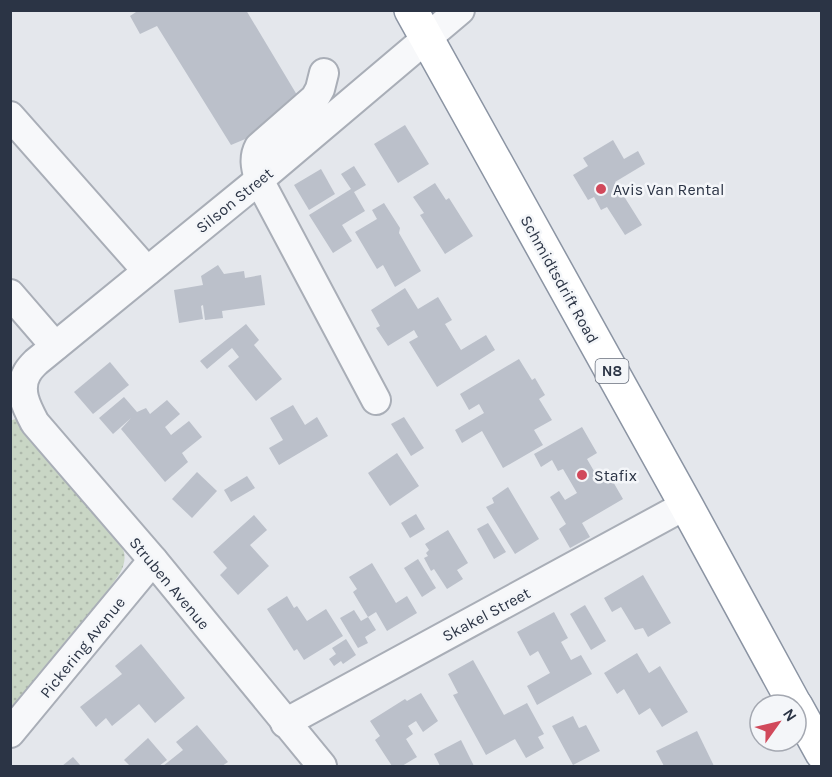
<svg xmlns="http://www.w3.org/2000/svg" width="832" height="777" font-family="Karla,sans-serif">
<style>
.grass{fill:url(#grass-dots)}
.building{fill:#bbc0ca}
.lines{fill:none;stroke-linecap:round;stroke-linejoin:round}
.minor-casing{stroke:#a9aeb7;stroke-width:32}
.highway-casing{stroke:#8b94a3;stroke-width:36}
.minor{stroke:#f7f8fa;stroke-width:28}
.highway{stroke:#fff;stroke-width:33}
.poi-dot{fill:#d1495b;stroke:#f4f6f9;stroke-width:2}
.labels{text-anchor:middle;stroke-width:5;stroke-linejoin:round;paint-order:stroke}
.shield{fill:#f4f6f9;stroke:#676e7b;stroke-width:1.5}
.shield-label{font-size:15px;font-weight:bold;fill:#2b3445}
.poi-label{font-size:16px;fill:#2b3445;stroke:#f4f6f9;text-anchor:start}
.street-label{font-size:16px;fill:#2b3445;stroke:#f4f6f9}
</style>
<defs>
<pattern id="grass-dots" width="8" height="8" patternUnits="userSpaceOnUse" patternTransform="scale(1.5)"><rect width="8" height="8" fill="#c9d6c5"/><path d="M2 2h.1M6 6h.1" fill="none" stroke="#adb8ab" stroke-width="1.8" stroke-linecap="round"/></pattern>
</defs>
<rect width="100%" height="100%" fill="#e4e7ec"/>
<path class="grass" d="M15 419 19 421C36 444 53 466 71 487 82 500 120 539 124 552 127 566 118 576 111 586L11 714 10 421Z"/>
<g class="building">
<polygon points="139,10 246,10 303,105 250,137 231,145 157,26 140,34 130,16"/>
<polygon points="405,125 429,164 398,183 374,144"/>
<polygon points="613,140 624,159 638,151 645,164 615,182 642,225 625,235 607,207 601,210 594,197 588,200 573,175 588,166 583,158"/>
<polygon points="354,166 366,185 354,192 365,211 342,225 352,241 333,253 309,215 351,189 341,174"/>
<polygon points="321,169 335,194 309,210 294,185"/>
<polygon points="435,183 446,200 449,198 473,236 445,254 420,215 424,213 413,197"/>
<polygon points="384,203 400,228 399,233 421,271 395,287 383,265 377,269 355,232 377,219 372,210"/>
<polygon points="218,265 224,274 244,271 245,278 261,275 265,305 222,311 223,318 205,320 203,305 201,306 203,319 179,323 174,290 203,285 201,276"/>
<polygon points="405,288 418,309 438,297 452,320 445,324 461,350 486,335 495,350 437,387 409,342 418,337 414,330 388,346 376,328 380,326 371,310"/>
<polygon points="246,324 259,340 254,345 282,379 256,401 228,366 239,357 232,348 207,369 200,361"/>
<polygon points="519,359 532,380 535,378 545,395 539,399 552,420 534,430 543,445 503,468 482,431 462,443 455,430 484,413 479,404 469,410 460,394"/>
<polygon points="110,362 129,385 93,414 74,392"/>
<polygon points="124,397 137,412 146,408 150,414 167,400 180,414 165,427 171,435 189,421 202,437 182,453 188,462 165,482 121,429 131,418 113,434 99,418"/>
<polygon points="293,405 305,425 317,417 328,436 279,465 269,448 283,440 270,418"/>
<polygon points="404,417 424,448 411,456 391,424"/>
<polygon points="582,427 597,453 587,459 598,478 608,473 623,499 582,523 590,537 570,548 559,529 566,524 550,497 559,491 565,500 577,493 563,469 558,471 552,460 541,467 534,454"/>
<polygon points="397,453 419,486 390,506 368,473"/>
<polygon points="197,472 217,491 192,518 172,499"/>
<polygon points="247,476 255,488 231,502 224,490"/>
<polygon points="508,487 539,539 515,554 486,507 494,503 492,498"/>
<polygon points="416,514 425,529 410,538 401,523"/>
<polygon points="254,515 267,530 250,545 269,566 238,595 220,575 227,568 213,552"/>
<polygon points="488,523 506,552 494,559 477,529"/>
<polygon points="448,530 468,563 457,570 463,579 447,589 434,569 431,571 424,558 428,556 426,553 429,550 425,544"/>
<polygon points="418,559 436,588 422,597 404,568"/>
<polygon points="372,563 396,603 407,596 417,613 387,631 376,612 368,617 376,630 365,637 368,643 358,648 340,618 354,610 361,621 368,617 353,592 357,589 349,577"/>
<polygon points="643,575 671,623 648,637 643,628 635,630 621,607 612,612 604,598"/>
<polygon points="287,596 294,608 297,606 307,621 326,609 343,636 304,660 297,649 294,651 267,609"/>
<polygon points="585,605 606,641 591,650 570,614"/>
<polygon points="554,612 568,638 561,642 571,660 581,655 592,674 537,705 527,686 550,673 538,651 530,656 517,632"/>
<polygon points="346,639 356,655 343,664 341,661 334,666 329,659 336,654 332,648"/>
<polygon points="141,644 185,698 155,723 139,704 112,726 106,718 96,727 80,707 122,674 115,666"/>
<polygon points="637,653 649,673 660,666 688,712 662,727 650,708 639,715 624,689 617,694 604,673"/>
<polygon points="473,660 504,715 527,703 544,734 538,737 544,748 526,758 515,739 486,755 453,695 458,693 448,674"/>
<polygon points="421,693 438,721 423,732 416,721 408,726 413,734 406,739 417,757 402,766 392,766 375,740 380,736 370,721 405,699 407,701"/>
<polygon points="573,716 579,728 586,725 600,751 573,765 552,726"/>
<polygon points="197,725 228,762 222,766 163,766 183,750 176,742"/>
<polygon points="697,731 714,766 664,766 656,751"/>
<polygon points="148,738 167,760 159,766 130,766 124,760"/>
<polygon points="461,740 474,766 440,766 434,754"/>
<polygon points="73,757 81,766 62,766"/>
</g>
<g class="lines">
<defs>
<g id="minor">
<path d="M324 73 320 89 315 98 259 147C253 158 256 168 259 180L376 400"/>
<polyline points="10,116 147,271"/>
<polyline points="10,294 55,346"/>
<polyline points="285,723 686,505"/>
<polyline points="10,733 153,560"/>
<path d="M322 766 153 560 35 423C27 408 17 390 27 373 29 369 33 365 36 362L259 180 460 10"/>
</g>
<g id="highway">
<polyline points="411,10 686,505 795,705"/>
<polyline points="796,706 822,753"/>
</g>
</defs>
<use href="#minor" class="minor-casing"/>
<use href="#highway" class="highway-casing"/>
<use href="#minor" class="minor"/>
<use href="#highway" class="highway"/>
</g>
<g class="poi-dot">
<circle cx="601" cy="189" r="6"/>
<circle cx="582" cy="475" r="6"/>
</g>
<g class="labels">
<rect class="shield" x="595.5" y="359" width="33" height="24" rx="4.5"/>
<g class="shield-label">
<text x="612" y="376">N8</text>
</g>
<g class="poi-label">
<text x="613" y="195">Avis Van Rental</text>
<text x="594" y="481">Stafix</text>
</g>
<g class="street-label">
<text transform="translate(234 200) rotate(-39)" y="6">Silson Street</text>
<text transform="translate(560 279) rotate(61)" y="6">Schmidtsdrift Road</text>
<text transform="translate(170 583) rotate(50)" y="6">Struben Avenue</text>
<text transform="translate(486 614) rotate(-28)" y="6">Skakel Street</text>
<text transform="translate(82 647) rotate(-51)" y="6">Pickering Avenue</text>
</g>
</g>
<rect width="832" height="777" fill="none" stroke="#2b3445" stroke-width="24"/>
<g transform="translate(778 723) rotate(56)"><circle r="28" fill="#f4f6f9" stroke="#a4a8b1" stroke-width="1.5"/>
<path d="M0-4.5L10 22L0 15L-10 22Z" fill="#d1495b"/>
<text y="-9" font-size="16" font-weight="bold" text-anchor="middle" fill="#2b3445">N</text>
</g>
</svg>
